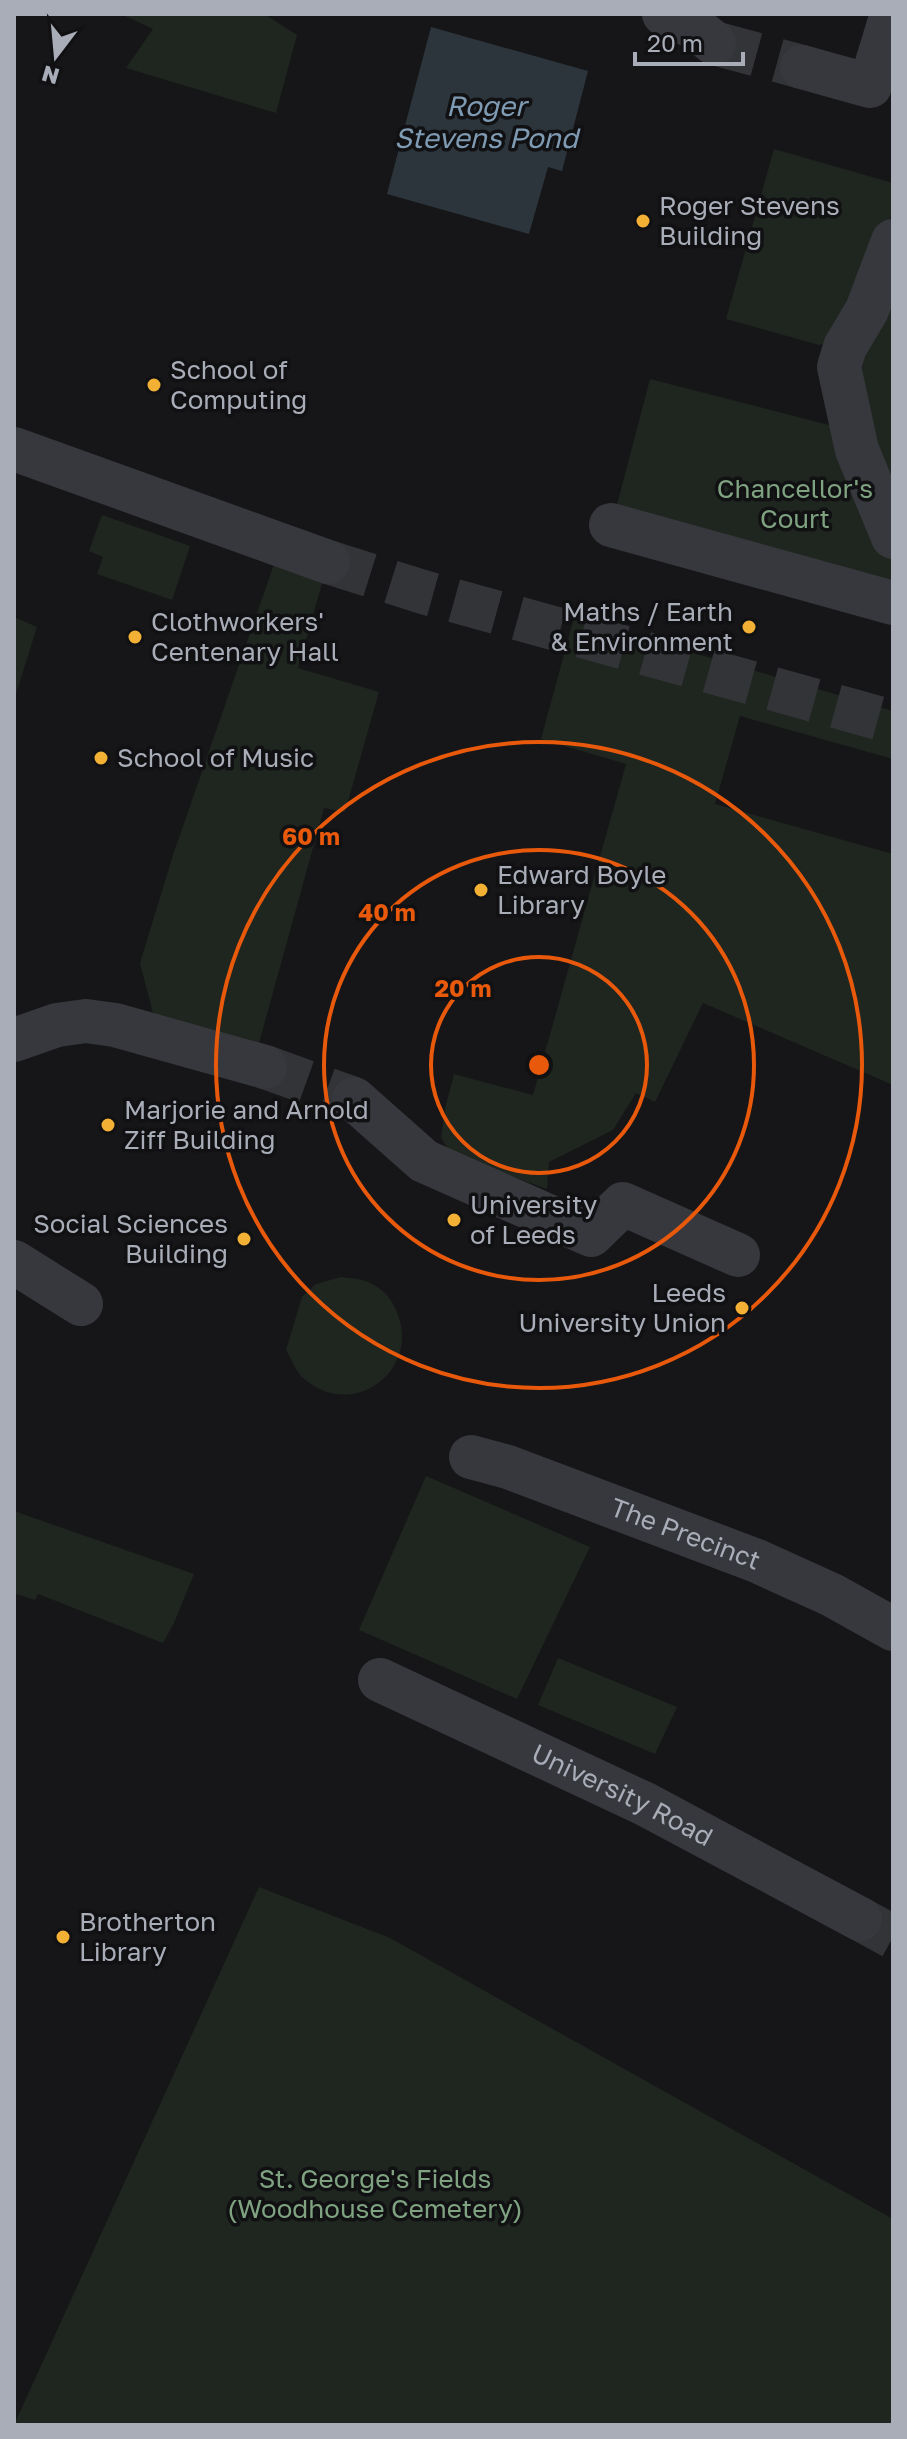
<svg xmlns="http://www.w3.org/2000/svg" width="907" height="2439" font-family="'Golos Text',sans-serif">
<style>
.green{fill:#1e261f}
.water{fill:#2c353c}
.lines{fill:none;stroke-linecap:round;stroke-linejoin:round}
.minor-tunnel{stroke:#333438;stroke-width:44;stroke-dasharray:44 22;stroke-linecap:butt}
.minor{stroke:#37383d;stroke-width:44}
.ring{fill:none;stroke:#e8590c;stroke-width:4}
.poi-dot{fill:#f2b134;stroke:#111113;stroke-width:3}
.labels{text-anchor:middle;stroke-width:7;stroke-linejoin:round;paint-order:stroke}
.poi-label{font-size:26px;fill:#a8adb8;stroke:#111113;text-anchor:start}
.park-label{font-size:26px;fill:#7fa381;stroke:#111113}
.street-label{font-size:26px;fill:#a8adb8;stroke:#111113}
.water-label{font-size:28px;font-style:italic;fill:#7f9bb3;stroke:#111113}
.centre{fill:#e8590c;stroke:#111113;stroke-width:4}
.ring-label{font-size:24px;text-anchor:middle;font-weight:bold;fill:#e8590c;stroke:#111113;stroke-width:7;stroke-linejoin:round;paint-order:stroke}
</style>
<rect width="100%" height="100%" fill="#161618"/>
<g class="green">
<polygon points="121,14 264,14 297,35 276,113 126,68 153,29"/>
<polygon points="774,149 893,183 893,210 865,291 833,341 819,345 726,319"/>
<polygon points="893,299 893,619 608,539 650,379 837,427 860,378 866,350"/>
<polygon points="102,515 190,546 172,600 97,574 103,557 89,551"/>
<polygon points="274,564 323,580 298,668 379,692 345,812 324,808 256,1054 155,1021 140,963 173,855"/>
<polygon points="14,617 37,627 14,700"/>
<polygon points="574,618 893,711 893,759 740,716 715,804 893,854 893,1085 703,1003 655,1102 636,1093 613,1130 549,1162 547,1189 452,1155 441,1138 445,1109 454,1074 533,1095 626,764 541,739"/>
<path d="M341 1277C348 1278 358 1278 365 1281 376 1284 388 1294 393 1304 428 1366 354 1425 302 1377 295 1370 291 1358 286 1350L302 1297 316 1284Z"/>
<polygon points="426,1476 590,1547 517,1699 359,1630"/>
<polygon points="14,1511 194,1574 174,1623 163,1643 38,1594 35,1600 14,1593"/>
<polygon points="558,1658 677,1707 655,1754 538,1705"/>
<polygon points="259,1887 390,1938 893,2219 893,2425 14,2425"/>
</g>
<polygon class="water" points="431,27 588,71 562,171 548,167 529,234 387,194"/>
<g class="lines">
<g class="minor-tunnel">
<polyline points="714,43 802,67"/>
<polyline points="328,562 423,592 893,722"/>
<polyline points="265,1067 354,1099"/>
<polyline points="860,1919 893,1937"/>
</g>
<g class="minor">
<polyline points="664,14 694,27 714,43"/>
<polyline points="802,67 870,86 892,14"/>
<polyline points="893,241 867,310 845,347 839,367 857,450 893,537"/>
<polyline points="14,449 328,562"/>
<polyline points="611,525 893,603"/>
<polyline points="14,1040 57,1025 86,1021 115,1025 265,1067"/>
<polyline points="354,1099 424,1161 591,1235 623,1204 738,1255"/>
<polyline points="14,1262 81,1304"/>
<path id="s1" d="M471 1457 508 1467 757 1561 832 1595 893 1629"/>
<path id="s2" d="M380 1680 645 1804 860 1919"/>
</g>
</g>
<g class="ring">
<circle cx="539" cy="1065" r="108"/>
<circle cx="539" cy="1065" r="215"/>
<circle cx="539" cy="1065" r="323"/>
</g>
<g class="poi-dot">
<circle cx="643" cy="221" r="8"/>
<circle cx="154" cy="385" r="8"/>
<circle cx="749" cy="627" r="8"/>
<circle cx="135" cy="637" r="8"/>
<circle cx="101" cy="758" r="8"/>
<circle cx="481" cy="890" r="8"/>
<circle cx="108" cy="1125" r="8"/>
<circle cx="454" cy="1220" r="8"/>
<circle cx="244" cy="1239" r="8"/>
<circle cx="742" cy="1308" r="8"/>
<circle cx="63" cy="1937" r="8"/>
</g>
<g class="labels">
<g class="poi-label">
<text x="659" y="215">Roger Stevens<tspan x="659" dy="30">Building</tspan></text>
<text x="170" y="379">School of<tspan x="170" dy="30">Computing</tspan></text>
<text x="733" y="621" text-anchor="end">Maths / Earth<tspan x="733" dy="30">&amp; Environment</tspan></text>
<text x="151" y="631">Clothworkers'<tspan x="151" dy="30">Centenary Hall</tspan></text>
<text x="117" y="767">School of Music</text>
<text x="497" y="884">Edward Boyle<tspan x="497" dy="30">Library</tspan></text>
<text x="124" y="1119">Marjorie and Arnold<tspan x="124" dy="30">Ziff Building</tspan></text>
<text x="470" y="1214">University<tspan x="470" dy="30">of Leeds</tspan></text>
<text x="228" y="1233" text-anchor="end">Social Sciences<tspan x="228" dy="30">Building</tspan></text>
<text x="726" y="1302" text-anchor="end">Leeds<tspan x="726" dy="30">University Union</tspan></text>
<text x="79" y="1931">Brotherton<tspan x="79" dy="30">Library</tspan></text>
</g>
<g class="park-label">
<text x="795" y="498">Chancellor's<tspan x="795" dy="30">Court</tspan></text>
<text x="375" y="2188">St. George's Fields<tspan x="375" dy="30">(Woodhouse Cemetery)</tspan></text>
</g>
<g class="street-label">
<text dy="9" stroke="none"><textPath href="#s1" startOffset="228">The Precinct</textPath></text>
<text dy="9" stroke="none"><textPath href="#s2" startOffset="268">University Road</textPath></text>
</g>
<g class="water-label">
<text x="486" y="116">Roger<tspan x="486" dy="32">Stevens Pond</tspan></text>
</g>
</g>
<circle cx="539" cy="1065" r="12" class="centre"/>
<g class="ring-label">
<text x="311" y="845">60 m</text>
<text x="387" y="921">40 m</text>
<text x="463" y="997">20 m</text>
</g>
<rect width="907" height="2439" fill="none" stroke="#a8adb8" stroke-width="32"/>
<g transform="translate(56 56) rotate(196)" stroke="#111113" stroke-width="6" paint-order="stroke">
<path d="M0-6L14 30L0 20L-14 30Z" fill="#a8adb8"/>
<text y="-12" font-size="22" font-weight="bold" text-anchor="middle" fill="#a8adb8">N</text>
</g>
<path d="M635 52v12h108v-12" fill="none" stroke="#a8adb8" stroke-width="4"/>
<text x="647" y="52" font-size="24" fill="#a8adb8" stroke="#111113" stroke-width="6" paint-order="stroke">20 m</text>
</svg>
